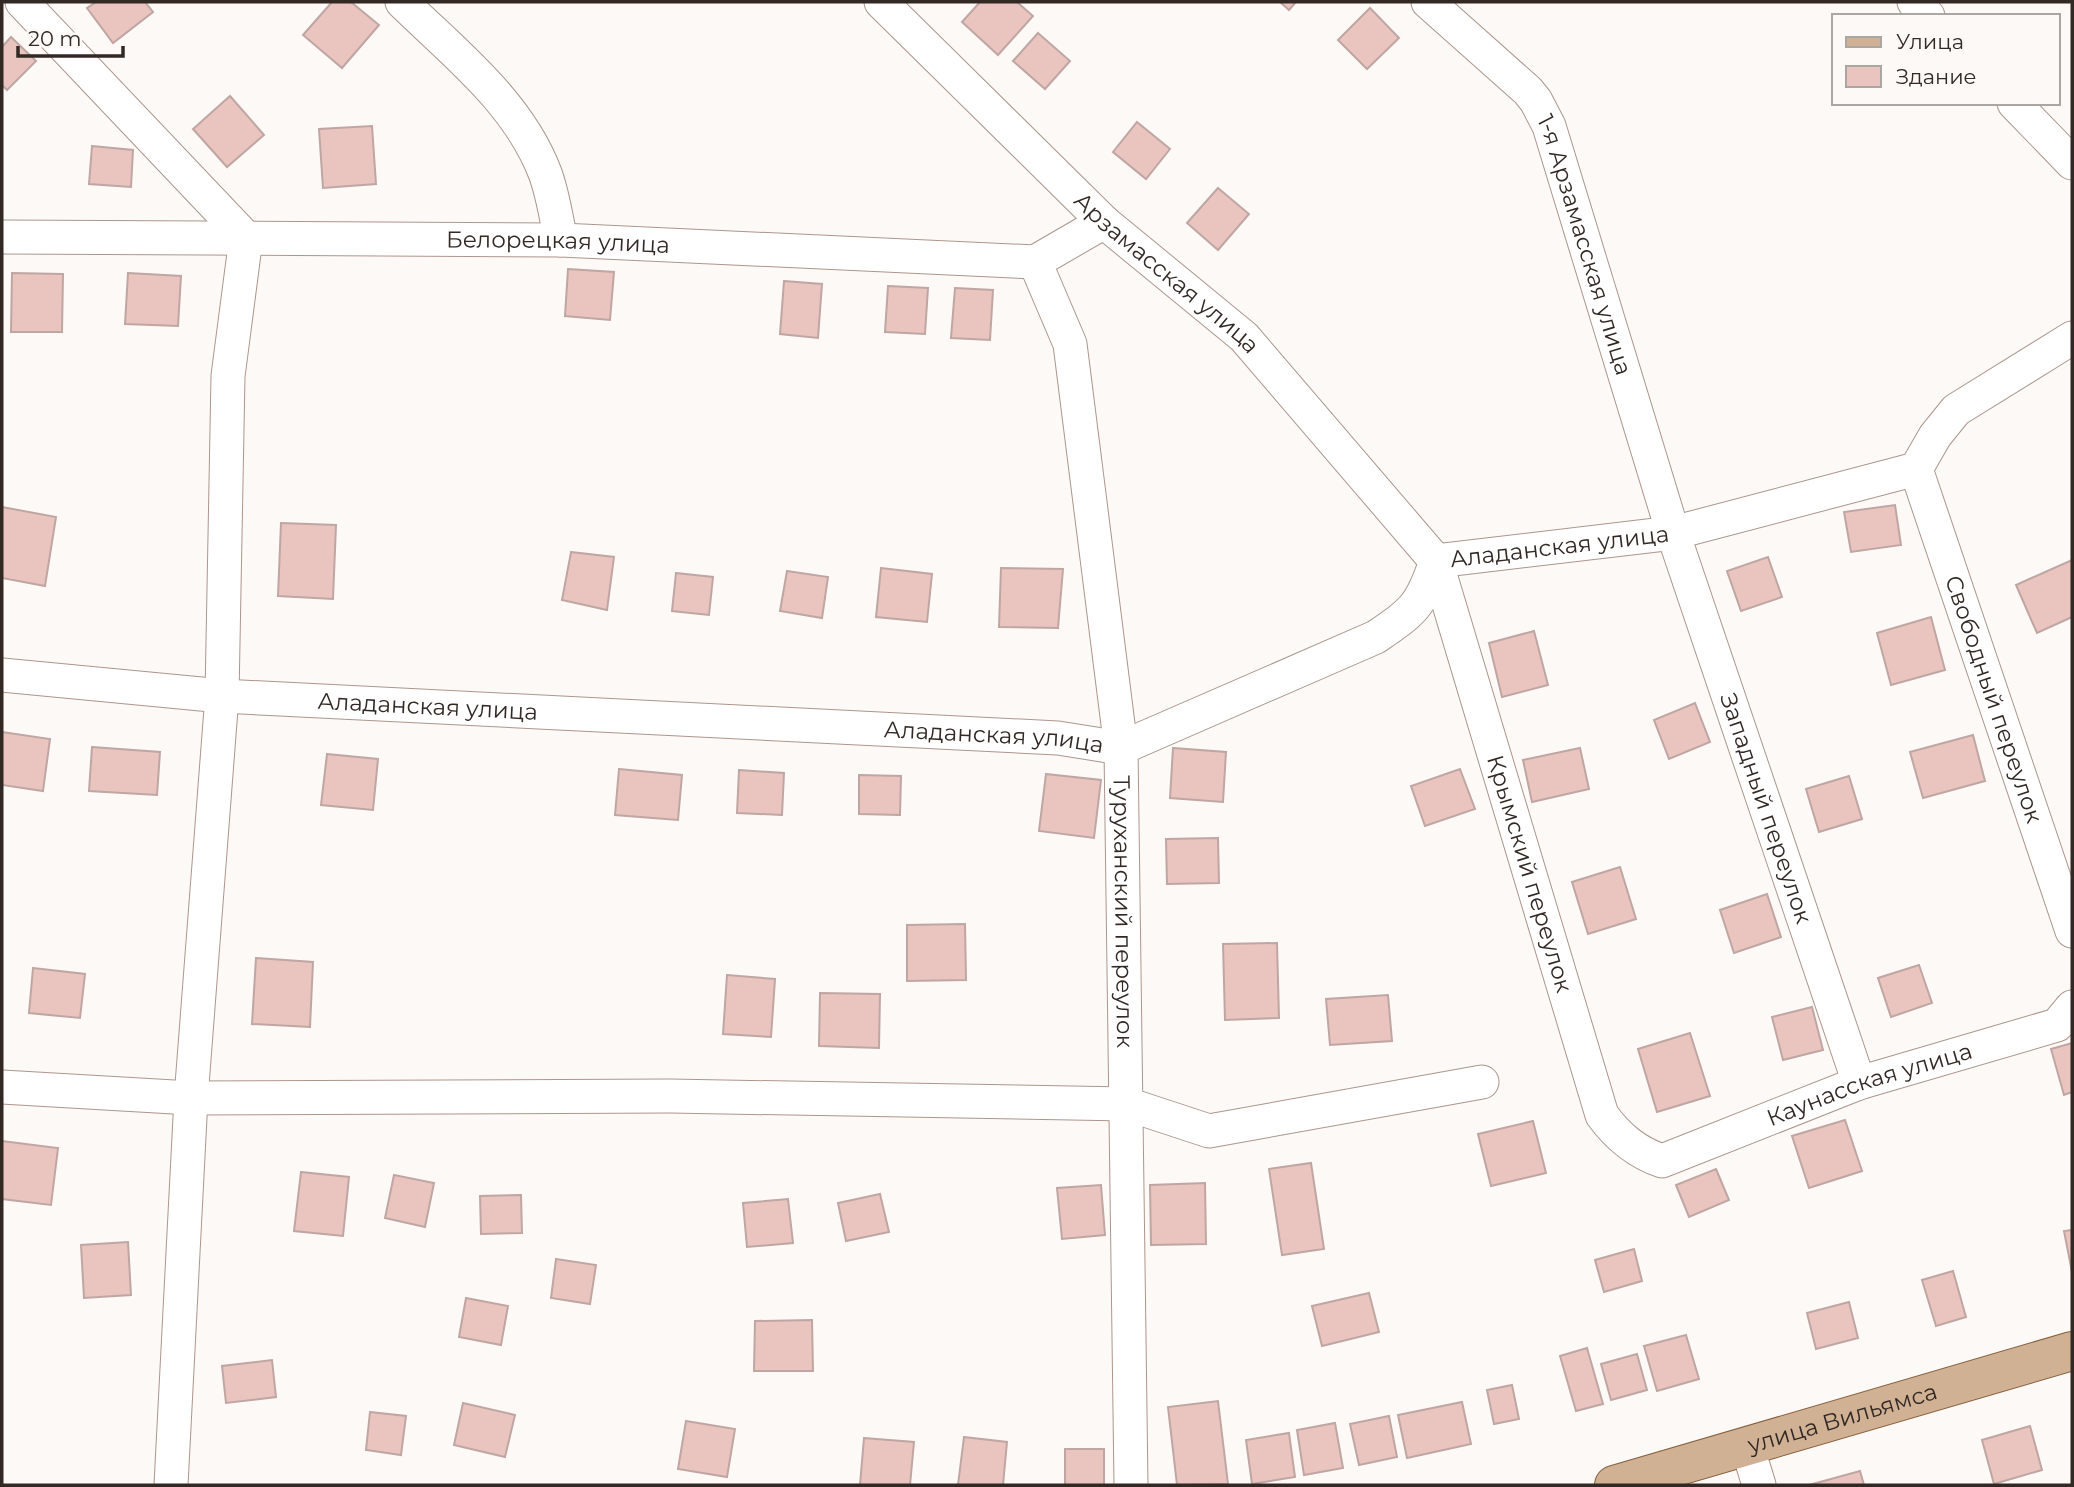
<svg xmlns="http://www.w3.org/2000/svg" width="2074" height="1487" font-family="Montserrat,sans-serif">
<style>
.building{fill:#eac5bf;stroke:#bfa6a2;stroke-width:2}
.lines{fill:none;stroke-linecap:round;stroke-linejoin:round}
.street-casing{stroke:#ac968c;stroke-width:35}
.primary-casing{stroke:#86603e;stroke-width:40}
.street{stroke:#fff;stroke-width:33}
.primary{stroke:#d1b194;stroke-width:38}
.labels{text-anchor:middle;stroke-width:5;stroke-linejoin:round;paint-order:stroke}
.street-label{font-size:23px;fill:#322925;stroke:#fdf9f6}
</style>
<rect width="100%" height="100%" fill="#fdf9f6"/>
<g class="building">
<polygon points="96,2 145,2 153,12 113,43 87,8"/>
<polygon points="332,2 351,2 379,25 342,68 303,35"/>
<polygon points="980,2 1017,2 1033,16 998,55 962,22"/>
<polygon points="1280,2 1296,2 1289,10"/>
<polygon points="1370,8 1399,38 1367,69 1338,40"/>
<polygon points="1038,33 1070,61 1045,89 1013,61"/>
<polygon points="11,37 36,61 7,90 2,85 2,47"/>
<polygon points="230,96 264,135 227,167 193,129"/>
<polygon points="1137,122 1170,149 1146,179 1113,152"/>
<polygon points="372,126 376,184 323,188 319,129"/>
<polygon points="92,146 133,150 131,187 89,184"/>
<polygon points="1218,188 1249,214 1218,250 1187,223"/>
<polygon points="568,269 614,272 610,320 565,316"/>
<polygon points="12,273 63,274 62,332 11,332"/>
<polygon points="128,273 181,276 178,326 125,324"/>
<polygon points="784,281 822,284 818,338 780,334"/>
<polygon points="888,286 928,288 925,334 885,332"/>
<polygon points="955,288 993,290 990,340 951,338"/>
<polygon points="1895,505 1901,545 1851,552 1844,512"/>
<polygon points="2,507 56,517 45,586 2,578"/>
<polygon points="281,523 336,525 333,599 278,596"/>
<polygon points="571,552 614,557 607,610 562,600"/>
<polygon points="1768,557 1782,597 1741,611 1727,571"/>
<polygon points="2072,560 2072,617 2037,633 2016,585"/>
<polygon points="881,568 932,574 927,622 876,617"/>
<polygon points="1001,568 1063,569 1058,628 999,627"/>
<polygon points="787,571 828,577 822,618 780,611"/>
<polygon points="676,573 713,577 709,615 672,611"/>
<polygon points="1931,617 1945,670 1891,685 1877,633"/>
<polygon points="1534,631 1548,685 1502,697 1489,643"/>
<polygon points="1695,703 1710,742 1669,759 1654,720"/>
<polygon points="2,732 50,739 43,791 2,785"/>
<polygon points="1973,735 1985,781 1923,798 1910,752"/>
<polygon points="92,747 160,752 157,795 89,791"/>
<polygon points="1173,748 1226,752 1223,802 1170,798"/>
<polygon points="1580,748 1589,789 1532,802 1523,760"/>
<polygon points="327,754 378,759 373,810 321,805"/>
<polygon points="619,769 682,775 678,820 615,815"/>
<polygon points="1460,769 1475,809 1425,826 1411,786"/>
<polygon points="739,770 784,773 782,815 737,813"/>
<polygon points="1046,774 1101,780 1094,838 1039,831"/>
<polygon points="859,775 901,776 900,815 859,814"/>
<polygon points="1849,776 1862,819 1819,832 1806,789"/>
<polygon points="1218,838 1219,883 1167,884 1166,839"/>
<polygon points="1620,867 1636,919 1588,934 1572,882"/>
<polygon points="1767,894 1781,937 1734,953 1720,910"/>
<polygon points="965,924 966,980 907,981 907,925"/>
<polygon points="1277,943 1279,1018 1225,1020 1223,944"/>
<polygon points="256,958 313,962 310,1027 252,1024"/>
<polygon points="1919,965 1932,1003 1891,1017 1878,978"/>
<polygon points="33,968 85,974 80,1018 29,1013"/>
<polygon points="727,975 775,979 771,1037 723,1034"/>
<polygon points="820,993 880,994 879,1048 819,1046"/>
<polygon points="1388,995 1392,1041 1330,1045 1326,999"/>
<polygon points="1812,1007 1823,1050 1783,1060 1772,1017"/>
<polygon points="1690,1033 1710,1096 1657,1112 1638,1049"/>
<polygon points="2072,1043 2072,1092 2064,1095 2051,1049"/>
<polygon points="1845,1120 1862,1171 1809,1188 1792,1136"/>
<polygon points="1533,1121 1546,1173 1491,1186 1478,1134"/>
<polygon points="2,1141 58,1148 51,1205 2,1199"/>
<polygon points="1311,1163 1324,1249 1282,1255 1269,1169"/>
<polygon points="1716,1169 1729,1200 1689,1217 1676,1185"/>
<polygon points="301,1172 349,1177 343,1236 294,1231"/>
<polygon points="394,1175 434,1183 425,1227 385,1218"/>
<polygon points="1205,1183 1206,1244 1151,1245 1150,1185"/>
<polygon points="1101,1185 1105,1235 1062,1239 1057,1188"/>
<polygon points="880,1194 889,1232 846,1241 838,1203"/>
<polygon points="521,1195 522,1233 481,1234 480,1196"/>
<polygon points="788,1199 793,1243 747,1247 743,1203"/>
<polygon points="2072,1230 2072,1272 2064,1231"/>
<polygon points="128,1242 131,1295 84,1298 81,1245"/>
<polygon points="1634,1249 1642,1281 1604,1292 1595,1260"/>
<polygon points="556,1259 596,1265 590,1304 551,1298"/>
<polygon points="1953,1271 1966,1317 1936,1326 1922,1280"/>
<polygon points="1369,1293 1379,1332 1322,1346 1312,1306"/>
<polygon points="466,1298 508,1306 501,1345 459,1337"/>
<polygon points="1849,1302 1858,1338 1816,1349 1807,1313"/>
<polygon points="812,1320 813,1371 754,1371 755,1321"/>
<polygon points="1686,1335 1699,1379 1657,1391 1644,1346"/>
<polygon points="1587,1348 1603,1404 1576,1411 1560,1356"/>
<polygon points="1637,1354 1647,1390 1611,1400 1601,1364"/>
<polygon points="272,1360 276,1397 226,1403 222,1366"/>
<polygon points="1512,1385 1519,1419 1494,1424 1487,1390"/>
<polygon points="1218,1401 1228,1484 1177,1485 1168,1407"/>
<polygon points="1462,1402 1471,1444 1407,1458 1398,1415"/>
<polygon points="463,1403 515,1415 505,1457 454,1445"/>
<polygon points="370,1412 406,1416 401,1455 366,1450"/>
<polygon points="1389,1416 1397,1457 1359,1465 1350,1424"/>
<polygon points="686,1421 735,1429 727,1477 678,1469"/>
<polygon points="1335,1423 1343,1468 1304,1475 1297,1430"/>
<polygon points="2030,1426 2042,1470 1994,1484 1982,1440"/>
<polygon points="1289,1433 1295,1477 1252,1484 1246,1440"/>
<polygon points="964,1437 1007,1442 1003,1485 958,1485"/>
<polygon points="864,1438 914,1442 910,1485 860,1485"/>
<rect x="1065" y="1449" width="39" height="36"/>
<polygon points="1860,1471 1864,1485 1809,1485"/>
</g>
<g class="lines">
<defs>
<g id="street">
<polyline points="22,2 246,238 228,376 222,696 191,1098 171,1485"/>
<path d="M402 2C454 53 518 102 545 173 553 194 556 218 561 240"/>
<path id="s1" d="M881 2 1104 222 1244 337 1436 561 1602 1115C1618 1137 1636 1152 1662 1161L1859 1083 2057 1025 2072 1007"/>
<path id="s2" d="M1428 2 1528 91 1536 101 1549 126 1673 533 1859 1083"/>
<polyline points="1914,2 1928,16"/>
<polyline points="2014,103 2072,163"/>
<path id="s3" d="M2 237 561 240 1035 262 1104 222"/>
<path id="s4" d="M1035 262 1070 344 1121 748 1131 1485"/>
<path id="s5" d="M1916 469 2072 931"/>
<path id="s6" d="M2 675 222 696 1058 738 1121 748 1376 637C1414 611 1421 606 1436 561L1673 533 1916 469 1935 436 1956 410 2072 338"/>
<polyline points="2,1087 191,1098 670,1096 1127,1104 1209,1131 1482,1082"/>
<polyline points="1747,1446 1759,1485"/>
</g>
<g id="primary">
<path id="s7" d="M1614 1485 2072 1351"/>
</g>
</defs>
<use href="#street" class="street-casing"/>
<use href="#primary" class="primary-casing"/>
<use href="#street" class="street"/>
<use href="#primary" class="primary"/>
</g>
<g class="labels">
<g class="street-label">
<text dy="8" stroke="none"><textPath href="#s3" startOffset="556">Белорецкая улица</textPath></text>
<text dy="8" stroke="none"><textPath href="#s2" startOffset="299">1-я Арзамасская улица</textPath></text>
<text dy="8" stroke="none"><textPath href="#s1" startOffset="394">Арзамасская улица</textPath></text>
<text dy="8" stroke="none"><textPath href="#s6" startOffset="1624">Аладанская улица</textPath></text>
<text dy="8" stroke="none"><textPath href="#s5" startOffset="243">Свободный переулок</textPath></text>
<text dy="8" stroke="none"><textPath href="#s6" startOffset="427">Аладанская улица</textPath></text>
<text dy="8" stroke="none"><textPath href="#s6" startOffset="994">Аладанская улица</textPath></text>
<text dy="8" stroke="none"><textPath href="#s2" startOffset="891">Западный переулок</textPath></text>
<text dy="8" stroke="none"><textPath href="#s1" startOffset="1116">Крымский переулок</textPath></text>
<text dy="8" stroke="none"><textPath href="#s4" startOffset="660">Туруханский переулок</textPath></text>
<text dy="8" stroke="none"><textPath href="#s1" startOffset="1666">Каунасская улица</textPath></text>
<text dy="8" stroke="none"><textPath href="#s7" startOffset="238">улица Вильямса</textPath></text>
</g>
</g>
<rect width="2074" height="1487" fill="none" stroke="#322925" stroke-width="7"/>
<rect x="1832" y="14" width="228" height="91" fill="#fdf9f6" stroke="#aca6a2" stroke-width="2"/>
<rect x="1846" y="37" width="35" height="10" fill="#d1b194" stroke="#aca6a2" stroke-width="2"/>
<text x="1896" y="49" font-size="21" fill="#322925">Улица</text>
<rect x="1846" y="66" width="35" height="21" fill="#eac5bf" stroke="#aca6a2" stroke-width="2"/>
<text x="1896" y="84" font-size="21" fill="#322925">Здание</text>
<path d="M18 46v10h105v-10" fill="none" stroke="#322925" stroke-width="3.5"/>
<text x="28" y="46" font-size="21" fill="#322925" stroke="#fdf9f6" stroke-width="5" paint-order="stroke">20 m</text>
</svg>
